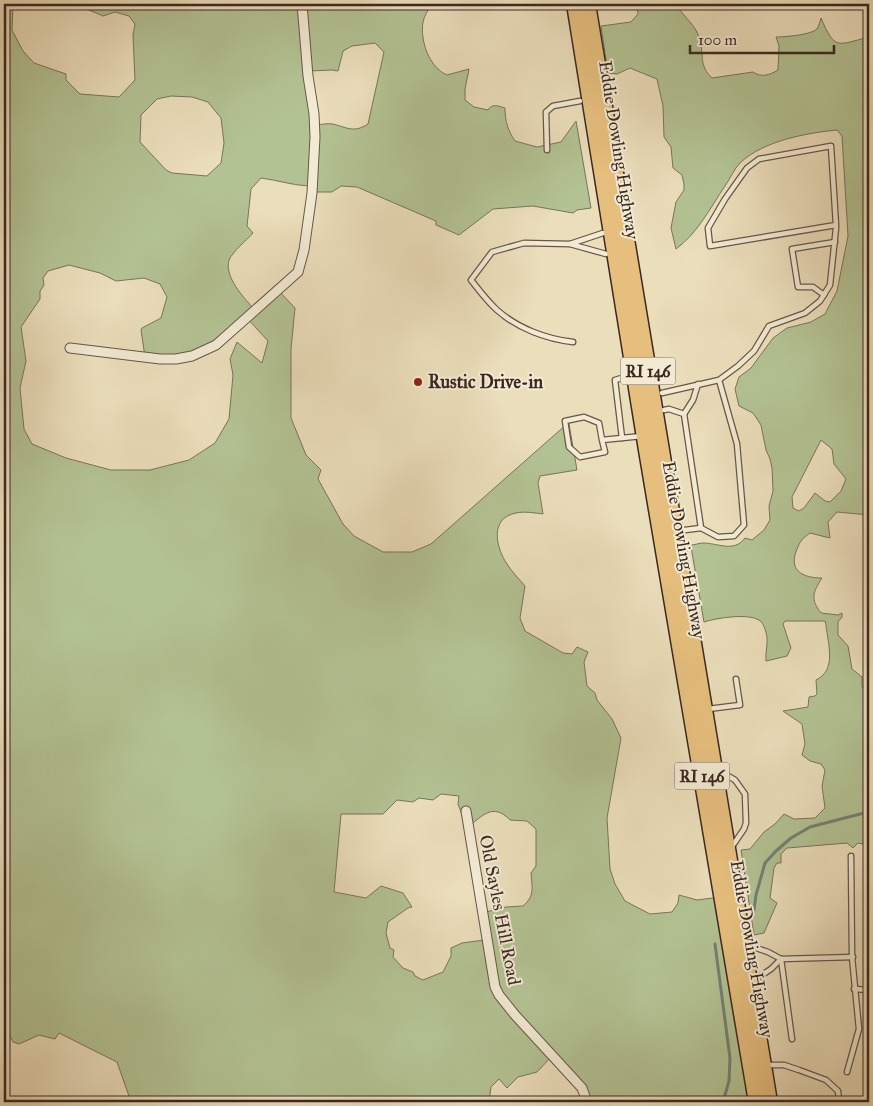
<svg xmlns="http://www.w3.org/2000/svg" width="873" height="1106" font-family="'IM FELL Great Primer',serif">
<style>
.green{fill:#b3c293;stroke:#77755a;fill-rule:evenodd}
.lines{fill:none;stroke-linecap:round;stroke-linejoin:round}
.stream{stroke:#738174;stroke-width:3}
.service-casing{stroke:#675648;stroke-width:7}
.minor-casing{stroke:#675648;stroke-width:11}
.motorway-casing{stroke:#3b2821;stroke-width:19}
.service{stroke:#f2ead3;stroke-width:4.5}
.minor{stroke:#f2ead3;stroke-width:9}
.motorway{stroke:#e6bf7e;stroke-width:16}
.poi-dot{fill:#8f2418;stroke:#f2ead3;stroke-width:2}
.labels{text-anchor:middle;stroke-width:4;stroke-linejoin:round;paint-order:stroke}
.shield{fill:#f2ead3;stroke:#726256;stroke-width:1}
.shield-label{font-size:16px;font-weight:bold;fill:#3b2821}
.street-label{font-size:18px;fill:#3b2821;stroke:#f2ead3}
.poi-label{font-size:18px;font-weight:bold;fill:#3b2821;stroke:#f2ead3;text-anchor:start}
</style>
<rect width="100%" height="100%" fill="#ebdebb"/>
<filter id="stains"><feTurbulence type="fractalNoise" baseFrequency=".004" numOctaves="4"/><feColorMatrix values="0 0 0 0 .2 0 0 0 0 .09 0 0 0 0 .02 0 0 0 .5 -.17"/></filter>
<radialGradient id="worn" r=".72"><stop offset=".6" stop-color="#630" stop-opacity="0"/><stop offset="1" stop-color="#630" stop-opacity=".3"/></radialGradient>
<g class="green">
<path d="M4 4H13L12 30 23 51 34 63 66 74V80L80 94 119 97 135 80 133 35 135 24 129 16 115 12 103 16 82 7 81 4H431C429 9 424 16 423 22 420 41 429 67 447 75L469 69 465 89V100L474 107 488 110C492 103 498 106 505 108 505 121 508 131 515 141L537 147 561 142 576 121 591 208 577 210 573 213 533 206 493 209 459 235 436 225V221L357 187 341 186 332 192H310L308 186C291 185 277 180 261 178L251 189 247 226 253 233C246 241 233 251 229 260 224 277 244 298 254 309L278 290 295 308 291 349V418L306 455 321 470 318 479 343 524 354 536 383 552H412L431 544 568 423 569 424 577 470 540 476 538 483 543 514C535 513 524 511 516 513 489 518 496 548 507 564 512 572 519 579 525 586L520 618 525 631 563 653 572 654 577 647 588 652 584 662 587 686 595 693 597 700 612 719 621 738 607 818 610 869 615 884 625 901 650 914 672 912 678 903 679 895 697 900 720 897 752 1102H588L552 1056 537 1072 518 1077 507 1088 499 1079 491 1087 489 1102H131L117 1062 59 1033 55 1039 39 1035 19 1044 13 1042 4 1024ZM375 43 384 52 368 124C354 133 348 128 333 124 327 123 319 125 313 125L309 71 332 70 338 71 343 51 352 46ZM171 96 192 97 208 102 221 118 224 143 221 163 207 176 172 173 166 170 140 142 141 115 157 99ZM69 265 100 273 116 281 144 278 160 284 167 297 161 318 142 328 141 330 145 357 197 353 220 340 247 318 268 341 262 363 237 342 230 359 233 375 229 419 215 443 189 460 150 470H111L66 458 32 444 24 429 20 388 26 361 21 327 40 299V291L44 285 43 278 48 271ZM441 794 459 796 458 804 467 828C482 816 493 802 510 820L527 821 536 829V866L531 873C532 888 535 896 523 906L506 907 482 913 484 940 462 943 451 948V956L443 972 423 980 415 976 413 972 403 968 393 957 394 950 390 948 386 933 388 922 408 908 412 907 403 893 381 886 366 898 334 892 341 814H383L397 800 413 802 419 798 433 800Z"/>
<path d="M637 4H676C683 17 697 25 700 41 704 56 699 66 712 78L753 72C761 78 770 75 778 70L779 46 776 37C784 37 811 35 817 29 819 26 820 21 821 18 835 51 837 45 869 37V515L837 512 828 522 830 538 810 533C803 538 800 541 797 549 788 570 802 578 822 578 813 592 810 599 821 613L838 615 842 613V617L838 622V635L848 646 852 669 862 677V686L869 701V848L863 844 858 843 853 848 847 843 787 848 781 854V863H777L774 868 770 898 777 903 764 933 754 935 741 850 750 849 764 832 775 824 784 814 794 819 815 818 825 808 822 786 825 770 821 764 810 761 802 755 805 744 802 724 783 711 808 707 809 697 815 696 817 694 816 680C837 670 828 644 826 625L825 621H785L783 624 791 648 787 656 766 661C765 653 768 645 767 637 766 632 764 623 759 620 748 613 716 618 704 622L691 547V545C695 545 699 543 703 543 718 543 734 553 745 538L752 540 764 530 770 520 769 506 773 491 772 468 770 459 766 450 761 425 753 413 739 406 735 389 739 377 751 368 773 338 787 328 811 322 825 314 837 291 848 236 842 136 837 130C806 133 763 141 740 163 734 169 730 179 725 186 710 208 698 233 676 249L671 228 676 202 684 190V184L682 175 673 168 671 147 664 137 663 106 657 79 630 68 617 74 608 73 601 26 631 22 638 14ZM821 440 832 449 834 464 846 479 841 491 830 502 825 501 815 493 804 508 799 511 793 508 792 497Z"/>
</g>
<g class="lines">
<g class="stream">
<polyline points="753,917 756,895 765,863 776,851 791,838 810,827 864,813 869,798"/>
<polyline points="715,944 730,1058 729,1081 723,1102"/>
</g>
<defs>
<g id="service">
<polyline points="547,150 546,112 553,106 580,101"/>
<polyline points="603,233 570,244 606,254"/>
<path d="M570 244 524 243 492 252 471 280C479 290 487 301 497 310 517 328 546 339 573 342"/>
<polyline points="824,295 813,287 798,287 792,249 835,242"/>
<polyline points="662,393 719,380 738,366 754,351 769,326 805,313 820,301 830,285 836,228 836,225 831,146 759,159 747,168 725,199 708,228 710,246 836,225"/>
<polyline points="664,410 669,409 684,414 701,528"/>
<polyline points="684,414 693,400 698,384"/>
<polyline points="622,438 615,380 628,376"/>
<polyline points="602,440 599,423 584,417 565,421 569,447 580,457 605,452 602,440 642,436"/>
<polyline points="685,530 701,528 718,537 734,536 744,525 737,444 719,380"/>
<polyline points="708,709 740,705 736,679"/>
<polyline points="718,770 735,780 745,794 746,823 744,829 731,848"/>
<polyline points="747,945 768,952 781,959 853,957"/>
<polyline points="781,959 792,1039"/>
<polyline points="753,981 771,969 781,959"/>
<polyline points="854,989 869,990"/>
<polyline points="767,1065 784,1065 799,1070 826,1080 838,1091 839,1102"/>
<polyline points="847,1072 859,1029 852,957 851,856"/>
</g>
<g id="minor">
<polyline points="70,348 160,359 176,359 192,356 216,345 298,272 304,250 312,193 315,137 314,114 308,76 302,4"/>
<polyline points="466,811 495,987 499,995 515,1015 582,1088 587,1102"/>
</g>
<g id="motorway">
<polyline points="575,4 647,450 757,1102"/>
<polyline points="587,4 769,1102"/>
</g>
</defs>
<use href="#service" class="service-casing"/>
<use href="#minor" class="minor-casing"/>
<use href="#motorway" class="motorway-casing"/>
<use href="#service" class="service"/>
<use href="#minor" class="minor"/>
<use href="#motorway" class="motorway"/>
</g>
<circle class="poi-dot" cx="418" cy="382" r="5"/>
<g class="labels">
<g class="shield">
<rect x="620.5" y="357.5" width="55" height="27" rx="4"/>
<rect x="674.5" y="762.5" width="55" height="27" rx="4"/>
</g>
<g class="shield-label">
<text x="648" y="377">RI 146</text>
<text x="702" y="782">RI 146</text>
</g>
<g class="street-label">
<text transform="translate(619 150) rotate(81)" y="6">Eddie Dowling Highway</text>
<text transform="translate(684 550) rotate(80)" y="6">Eddie Dowling Highway</text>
<text transform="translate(500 910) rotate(79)" y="6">Old Sayles Hill Road</text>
<text transform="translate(752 949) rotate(80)" y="6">Eddie Dowling Highway</text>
</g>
<g class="poi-label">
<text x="428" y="388">Rustic Drive-in</text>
</g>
</g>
<rect width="873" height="1106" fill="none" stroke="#ebdebb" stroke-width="20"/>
<rect x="5" y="5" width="863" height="1096" fill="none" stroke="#3b2821" stroke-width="2.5"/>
<rect x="10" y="10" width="853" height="1086" fill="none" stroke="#3b2821"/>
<path d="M690 45v8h144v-8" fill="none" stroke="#3b2821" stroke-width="2.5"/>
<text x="698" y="45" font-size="15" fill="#3b2821" stroke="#f2ead3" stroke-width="4" paint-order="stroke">100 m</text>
<rect width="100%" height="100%" filter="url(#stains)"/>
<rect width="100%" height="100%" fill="url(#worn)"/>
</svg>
